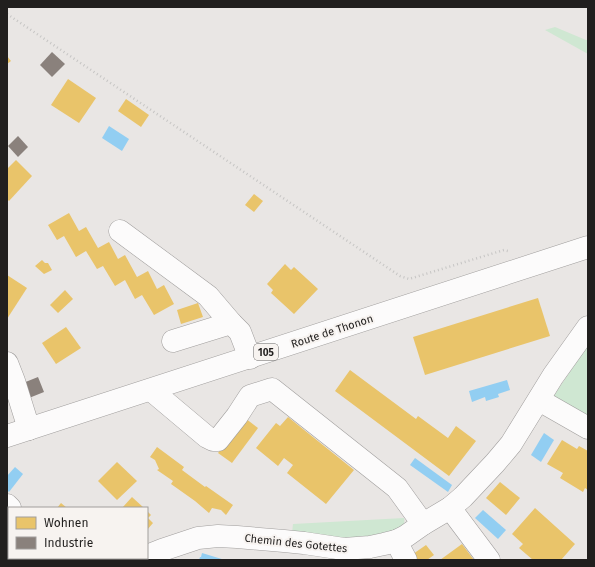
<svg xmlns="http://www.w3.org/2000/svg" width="595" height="567" font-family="'Fira Sans',sans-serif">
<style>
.green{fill:#cfe7d2}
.water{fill:#92cef2}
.homes{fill:#e9c46a}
.industry{fill:#8a817c}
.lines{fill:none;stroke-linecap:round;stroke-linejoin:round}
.minor-casing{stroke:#a09e9d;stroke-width:23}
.major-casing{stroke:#a09e9d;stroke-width:23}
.path{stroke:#c6c5c4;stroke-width:2.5;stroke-dasharray:1 3;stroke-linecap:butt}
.minor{stroke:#fcfbfb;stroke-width:22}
.major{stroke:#fcfbfb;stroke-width:22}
.labels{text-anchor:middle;stroke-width:4;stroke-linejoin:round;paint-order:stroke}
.shield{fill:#f7f3f0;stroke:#615f5d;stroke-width:1}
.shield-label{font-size:10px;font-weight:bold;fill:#211f1e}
.street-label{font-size:11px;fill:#211f1e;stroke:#f7f3f0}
</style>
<rect width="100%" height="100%" fill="#e9e6e4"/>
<g class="green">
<polygon points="555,27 586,40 588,40 588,54 545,30"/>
<polygon points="588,345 588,418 553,397"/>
<path d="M404 518C405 523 404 525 400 529L363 541 292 533 293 524Z"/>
</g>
<g class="water">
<polygon points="109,126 129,139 122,151 102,138"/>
<polygon points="507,380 510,390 498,394 499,397 486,401 485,397 472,402 469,391"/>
<polygon points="544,433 554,440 541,462 531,455"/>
<polygon points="415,458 452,485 448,492 410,465"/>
<polygon points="15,467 23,474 9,492 7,490 7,476"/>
<polygon points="483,510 506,530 498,539 475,518"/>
<polygon points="202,553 225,560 199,560 200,557 201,557"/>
</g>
<g class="homes">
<polygon points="7,56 11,61 7,64"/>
<polygon points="68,79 96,98 79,123 51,105"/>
<polygon points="126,99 149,115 141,127 118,111"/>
<polygon points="16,160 32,176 9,201 7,199 7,169"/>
<polygon points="254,194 263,201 254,212 245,205"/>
<polygon points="69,213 79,231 86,227 98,248 109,242 118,259 125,255 137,277 148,271 157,289 164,285 174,304 154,315 142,295 135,299 125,280 115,286 103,266 97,269 86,251 76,257 64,236 57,240 48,225"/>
<polygon points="42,260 45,263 48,263 52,270 44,274 35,266"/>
<polygon points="285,264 291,270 294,267 318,289 294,314 271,293 273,290 267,284"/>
<polygon points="7,275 27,288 7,319"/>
<polygon points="65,290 73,299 58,313 50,305"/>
<polygon points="538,298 550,336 425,375 413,337"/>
<polygon points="198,303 203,317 181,324 177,310"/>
<polygon points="66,327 81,348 56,364 42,343"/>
<polygon points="350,370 416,419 418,416 448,438 456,426 476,441 449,476 335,391"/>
<polygon points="288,417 354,470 326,504 287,473 293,465 284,458 278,466 256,448 276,423 280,426"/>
<polygon points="245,418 258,428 232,463 218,453"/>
<polygon points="562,440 577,449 579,446 588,451 588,490 585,488 583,492 560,478 563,473 547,464"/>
<polygon points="157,447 184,467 182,470 205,487 206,486 233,505 226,515 221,510 212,508 209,513 195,501 171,484 173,481 157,470 159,469 155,460 150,457"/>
<polygon points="117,462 137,481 117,500 98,481"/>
<polygon points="500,482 520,498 506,515 486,498"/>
<polygon points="132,497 144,508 122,508"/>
<polygon points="61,503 67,508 57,508"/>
<polygon points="535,508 575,544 561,560 540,559 533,560 519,548 523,544 512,534"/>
<polygon points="147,511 151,515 148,518 153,523 147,530"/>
<polygon points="462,544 474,560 440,560"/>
<polygon points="426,545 434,555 427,560 418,560 413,554"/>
<polygon points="9,554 9,558 17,558 20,560 7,560 7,556"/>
</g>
<g class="industry">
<polygon points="52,52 65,64 52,77 40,65"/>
<polygon points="18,136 28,147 18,157 8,146"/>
<polygon points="38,377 44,392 29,398 23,383"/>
<polygon points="107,558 121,558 117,560 108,560"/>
</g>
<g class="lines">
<defs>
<g id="minor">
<polyline points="120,231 208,296 231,323"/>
<polyline points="173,341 231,323 240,332 250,358"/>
<polyline points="7,363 14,381 29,429"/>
<polyline points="151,390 207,437 213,440 218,440 237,416 250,396 272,389 397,488 423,524"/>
<polyline points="539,400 588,428"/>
<polyline points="7,505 10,508"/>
<polyline points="450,508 489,560"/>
<polyline points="396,541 406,560"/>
<polyline points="147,556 162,550 198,538 218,536 237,537 284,541 304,543 344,549 370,547 384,544 396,541 406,536 423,524 450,508 463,497 495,463 511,444 553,376 588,327"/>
<polyline points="70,558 72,560"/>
</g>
<polyline id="major" points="7,436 588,247"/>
</defs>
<use href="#minor" class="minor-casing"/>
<use href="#major" class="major-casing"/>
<polyline class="path" points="7,14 400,276 409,279 504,250 508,251"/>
<use href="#minor" class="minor"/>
<use href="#major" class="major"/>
</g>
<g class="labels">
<rect class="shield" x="254" y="344" width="24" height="16" rx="3"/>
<g class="shield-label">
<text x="266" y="356">105</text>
</g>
<g class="street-label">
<text transform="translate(332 331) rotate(-18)" y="4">Route de Thonon</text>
<text transform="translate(296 543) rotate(6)" y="4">Chemin des Gotettes</text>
</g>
</g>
<rect width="595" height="567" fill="none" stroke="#211f1e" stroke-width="16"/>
<rect x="8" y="507" width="140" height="52" fill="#f7f3f0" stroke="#a19e9c"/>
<rect x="16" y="517" width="20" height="12" fill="#e9c46a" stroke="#a19e9c"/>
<text x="44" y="527" font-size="12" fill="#211f1e">Wohnen</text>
<rect x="16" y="537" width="20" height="12" fill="#8a817c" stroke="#a19e9c"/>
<text x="44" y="547" font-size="12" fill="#211f1e">Industrie</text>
</svg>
